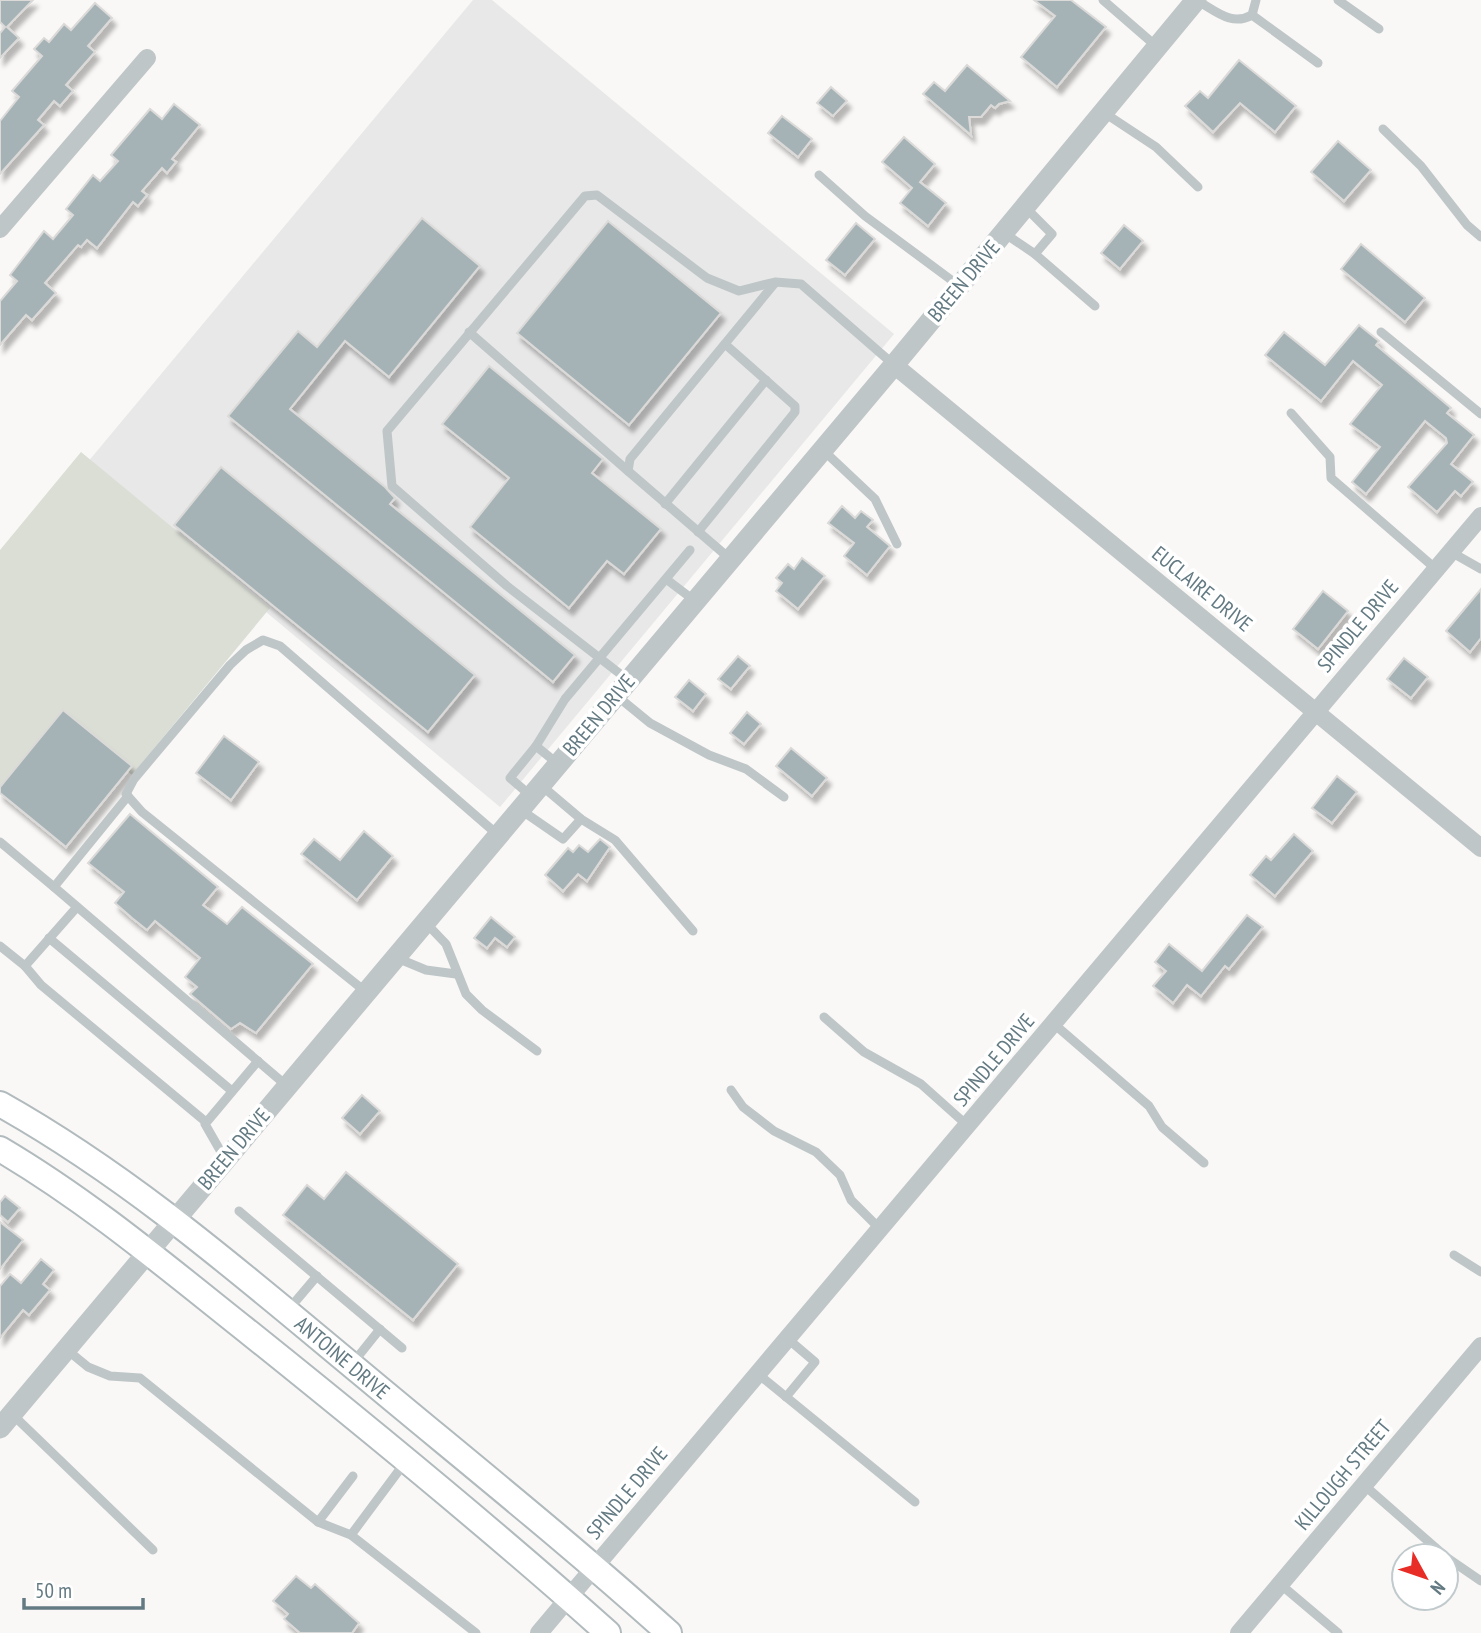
<svg xmlns="http://www.w3.org/2000/svg" width="1481" height="1633" font-family="'PT Sans Narrow',sans-serif">
<style>
.built{fill:#e7e8e7}
.green{fill:#daded5}
.building{fill:#a6b3b6;stroke:#dbdad8;stroke-width:2;filter:url(#shadow)}
.lines{fill:none;stroke-linecap:round;stroke-linejoin:round}
.secondary-casing{stroke:#b1babd;stroke-width:28}
.service{stroke:#bfc6c8;stroke-width:9}
.minor{stroke:#bfc6c8;stroke-width:18}
.tertiary{stroke:#bfc6c8;stroke-width:21}
.secondary{stroke:#fff;stroke-width:24}
.labels{text-anchor:middle;stroke-width:7;stroke-linejoin:round;paint-order:stroke}
.street-label{font-size:21px;fill:#637a82;stroke:#fff}
</style>
<defs>
<filter id="shadow"><feDropShadow dx="4" dy="7" stdDeviation="2" flood-color="#0004"/></filter>
</defs>
<rect width="100%" height="100%" fill="#f9f8f6"/>
<polygon class="built" points="473,0 492,0 894,334 500,807 87,463"/>
<polygon class="green" points="81,452 270,608 132,775 61,716 0,790 0,550"/>
<g class="building">
<polygon points="0,0 33,0 7,27 19,38 0,58 0,33 5,27 0,22"/>
<polygon points="1034,0 1071,0 1106,27 1057,87 1021,57 1055,16"/>
<polygon points="95,3 112,18 88,46 95,52 66,85 73,91 60,106 54,101 38,120 44,125 0,174 0,121 19,97 12,91 42,56 34,49 44,38 49,42 64,24 71,30"/>
<polygon points="1239,60 1296,106 1275,132 1240,103 1213,132 1185,106 1200,91 1208,98"/>
<polygon points="967,65 1010,101 999,104 995,108 991,105 981,117 969,117 971,135 923,94 934,82 945,91"/>
<polygon points="831,87 847,101 833,116 817,103"/>
<polygon points="174,104 200,125 172,159 176,162 167,173 162,168 142,191 147,195 138,206 133,202 97,248 87,240 81,247 78,245 45,283 56,293 32,320 26,315 0,345 0,301 17,281 10,275 44,231 53,239 73,215 66,209 93,175 100,181 118,161 111,155 150,109 162,119"/>
<polygon points="782,116 812,139 798,157 768,133"/>
<polygon points="904,137 935,164 920,182 946,203 928,226 900,203 912,188 882,162"/>
<polygon points="1338,141 1371,170 1344,201 1311,172"/>
<polygon points="422,218 480,266 389,377 345,341 290,409 385,487 395,498 390,504 575,655 553,682 228,416 298,331 317,347"/>
<polygon points="608,221 721,313 629,425 517,333"/>
<polygon points="856,223 875,239 845,275 826,260"/>
<polygon points="1124,225 1143,241 1120,269 1101,253"/>
<polygon points="1361,244 1425,298 1405,322 1341,269"/>
<polygon points="1359,325 1379,341 1376,345 1451,408 1447,413 1474,435 1451,464 1473,482 1461,496 1455,491 1437,512 1408,487 1447,443 1446,438 1425,421 1366,494 1352,482 1380,447 1350,424 1382,385 1353,361 1321,401 1265,355 1284,332 1325,365"/>
<polygon points="489,366 603,459 592,473 661,529 624,574 607,561 569,608 470,527 509,478 442,424"/>
<polygon points="221,467 475,675 428,732 174,525"/>
<polygon points="842,506 855,518 861,511 873,520 867,527 890,546 867,575 844,556 854,543 828,523"/>
<polygon points="802,558 825,576 798,609 776,591 782,583 776,578 788,564 794,569"/>
<polygon points="1481,589 1481,638 1470,652 1446,631"/>
<polygon points="1323,591 1348,611 1318,649 1293,629"/>
<polygon points="738,656 750,666 731,689 718,679"/>
<polygon points="1404,658 1428,677 1411,698 1387,679"/>
<polygon points="689,680 706,694 693,711 675,697"/>
<polygon points="63,710 132,766 66,847 0,793 0,787"/>
<polygon points="747,712 761,724 744,744 730,733"/>
<polygon points="224,736 259,762 231,800 196,773"/>
<polygon points="791,748 827,778 812,796 776,766"/>
<polygon points="1337,776 1357,792 1332,823 1312,808"/>
<polygon points="130,814 218,887 203,905 227,924 242,907 313,964 256,1033 240,1023 231,1029 190,994 197,987 185,977 200,958 155,921 147,930 132,918 115,903 124,892 88,863"/>
<polygon points="364,831 393,856 357,900 301,854 314,839 340,860"/>
<polygon points="1294,834 1313,851 1275,896 1250,875 1266,856 1271,860"/>
<polygon points="600,839 610,847 587,881 578,874 563,891 545,875 568,848 573,852 579,845 588,852"/>
<polygon points="1247,915 1263,927 1229,969 1225,966 1201,996 1187,985 1173,1003 1153,986 1166,971 1155,962 1169,944 1202,971"/>
<polygon points="491,917 515,937 507,947 495,938 487,948 474,938"/>
<polygon points="362,1095 380,1111 360,1134 342,1118"/>
<polygon points="346,1172 458,1264 413,1320 283,1215 307,1185 324,1199"/>
<polygon points="5,1196 20,1208 8,1222 0,1215 0,1202"/>
<polygon points="0,1222 23,1240 0,1269"/>
<polygon points="41,1259 54,1270 43,1284 50,1290 29,1315 23,1310 0,1338 0,1286 10,1274 21,1283"/>
<polygon points="296,1576 311,1588 315,1584 359,1623 352,1633 300,1633 284,1619 288,1614 273,1601"/>
</g>
<g class="lines">
<defs>
<g id="secondary">
<path d="M0 1104C132 1178 245 1277 361 1373 464 1459 569 1543 669 1633"/>
<path d="M0 1149C90 1202 169 1269 251 1334 372 1431 492 1529 608 1633"/>
</g>
</defs>
<use href="#secondary" class="secondary-casing"/>
<g class="service">
<polyline points="1103,0 1156,46"/>
<path d="M1196 0C1215 10 1231 27 1252 15L1256 0"/>
<polyline points="1338,0 1379,29"/>
<polyline points="1252,15 1318,63"/>
<polyline points="1103,112 1156,147 1198,187"/>
<polyline points="1383,129 1421,166 1467,225 1481,237"/>
<polyline points="819,175 865,216 958,285"/>
<polyline points="1004,233 1035,254 1052,234 1025,207"/>
<polyline points="1035,254 1095,306"/>
<polyline points="469,332 628,471"/>
<polyline points="1381,332 1481,414"/>
<polyline points="1291,413 1330,457 1331,478 1436,569"/>
<polyline points="824,451 875,499 897,544"/>
<polyline points="665,504 766,380"/>
<polyline points="698,532 795,412 795,406 725,344"/>
<polyline points="1451,552 1481,569"/>
<polyline points="729,558 628,471 630,459 775,283"/>
<polyline points="666,579 695,601"/>
<polyline points="628,680 507,586 392,486 387,431 585,196 597,195 707,278 739,291 775,282 801,284 893,364"/>
<polyline points="617,696 650,723 709,755 746,769 784,797"/>
<polyline points="536,746 558,764"/>
<polyline points="531,796 510,778 536,746 565,699 690,550"/>
<polyline points="521,810 563,839 581,819 542,786"/>
<polyline points="581,819 615,840 693,931"/>
<polyline points="0,842 54,887 128,796"/>
<polyline points="54,887 287,1086"/>
<polyline points="426,923 446,944 466,994 482,1010 537,1051"/>
<polyline points="49,938 232,1091"/>
<polyline points="0,946 25,966 41,985 206,1122"/>
<polyline points="397,958 426,970 456,974"/>
<polyline points="25,966 77,907"/>
<polyline points="366,992 142,812 126,794 134,779 230,665 246,650 263,640 280,646 498,835"/>
<polyline points="824,1017 864,1052 921,1084 968,1126"/>
<polyline points="1054,1024 1149,1106 1162,1127 1204,1163"/>
<polyline points="731,1090 743,1107 774,1131 816,1152 840,1175 851,1200 880,1229"/>
<polyline points="225,1159 205,1124 258,1061"/>
<polyline points="239,1211 402,1348"/>
<polyline points="1454,1255 1481,1272"/>
<polyline points="289,1309 317,1276"/>
<polyline points="66,1349 88,1367 110,1376 140,1378 318,1522 353,1476"/>
<polyline points="352,1364 380,1329"/>
<polyline points="758,1374 915,1502"/>
<polyline points="786,1397 815,1362 788,1339"/>
<polyline points="12,1414 153,1550"/>
<polyline points="406,1461 351,1535 476,1633"/>
<polyline points="1364,1485 1445,1556"/>
<polyline points="318,1522 351,1535"/>
<polyline points="1446,1557 1481,1581"/>
<polyline points="1280,1584 1338,1633"/>
</g>
<g class="minor">
<polyline points="0,229 147,58"/>
<polyline points="894,365 1481,848"/>
<polyline points="539,1633 1481,516"/>
<polyline points="1239,1633 1481,1346"/>
</g>
<polyline class="tertiary" points="0,1428 894,365 1196,0"/>
<use href="#secondary" class="secondary"/>
</g>
<g class="labels">
<g class="street-label">
<text transform="translate(964 281) rotate(-50)" y="7">BREEN DRIVE</text>
<text transform="translate(1202 589) rotate(39)" y="7">EUCLAIRE DRIVE</text>
<text transform="translate(1358 626) rotate(-50)" y="7">SPINDLE DRIVE</text>
<text transform="translate(599 715) rotate(-50)" y="7">BREEN DRIVE</text>
<text transform="translate(994 1060) rotate(-50)" y="7">SPINDLE DRIVE</text>
<text transform="translate(234 1149) rotate(-50)" y="7">BREEN DRIVE</text>
<text transform="translate(342 1358) rotate(40)" y="7">ANTOINE DRIVE</text>
<text transform="translate(1343 1475) rotate(-50)" y="7">KILLOUGH STREET</text>
<text transform="translate(627 1493) rotate(-50)" y="7">SPINDLE DRIVE</text>
</g>
</g>
<g transform="translate(1425 1577) rotate(130)"><circle r="33" fill="#ffffff" stroke="#c1cacd" stroke-width="2"/>
<path d="M0-5L12 26L0 18L-12 26Z" fill="#e82d26"/>
<text y="-10" font-size="19" font-weight="bold" text-anchor="middle" fill="#637a82">N</text>
</g>
<path d="M24 1598v10h119v-10" fill="none" stroke="#637a82" stroke-width="3.5"/>
<text x="35" y="1598" font-size="21" fill="#637a82" stroke="#ffffff" stroke-width="5" paint-order="stroke">50 m</text>
</svg>
